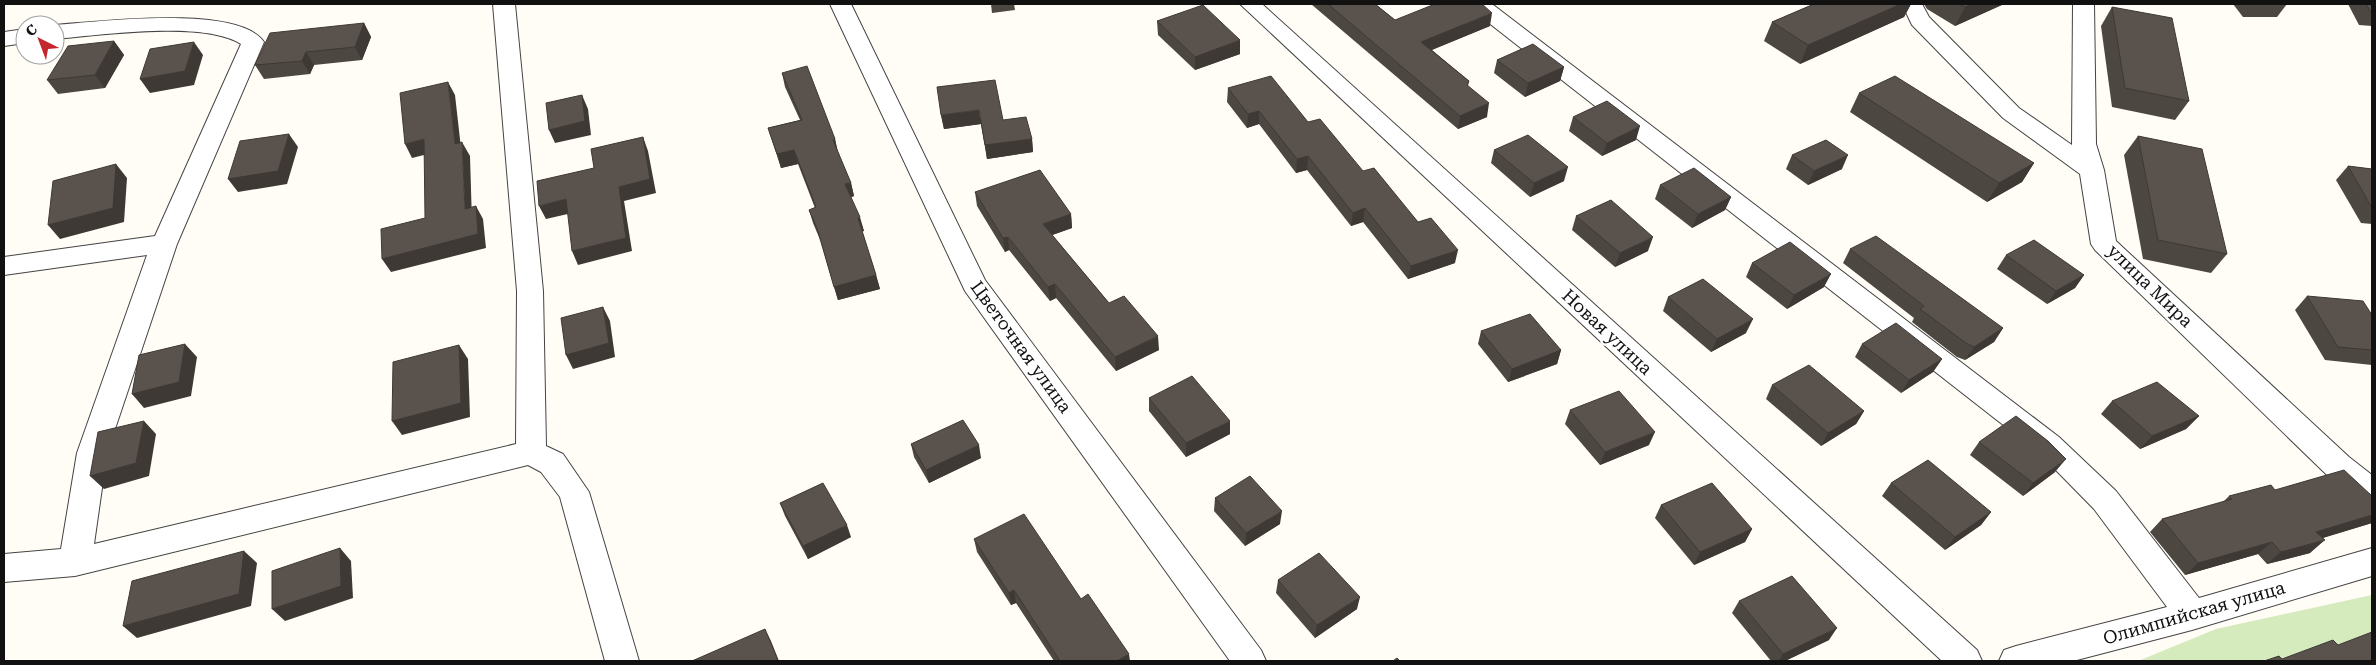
<svg xmlns="http://www.w3.org/2000/svg" width="2376" height="665" font-family="'Roboto Serif',serif">
<style>
.green{fill:#d5ebbd}
.lines{fill:none;stroke-linecap:round;stroke-linejoin:round}
.minor-casing{stroke:#444;stroke-width:2}
.minor{fill:#fff;fill-rule:evenodd}
.wall{fill:#4d4742}
.shaded-wall{fill:#3f3936}
.building{fill:#5a524d;stroke:#3f3936}
.labels{text-anchor:middle;stroke-width:5;stroke-linejoin:round;paint-order:stroke}
.street-label{font-size:18px;fill:#111;stroke:#fff}
</style>
<rect width="100%" height="100%" fill="#fffdf5"/>
<polygon class="green" points="2372,595 2372,661 2138,661 2216,629"/>
<g class="lines">
<defs>
<g id="minor">
<path d="M493 4H515L543 291 546 446 563 454 589 492 639 661H605L560 497 541 472 528 465 75 576 4 582V554L61 549 77 453 147 255 4 275V257L155 236 241 44C204 20 100 35 55 39V25C98 22 238 4 264 42L177 244 107 453 94 544 516 444 517 291Z"/>
<polygon points="830,4 851,4 985,280 1261,650 1266,661 1230,661 965,291"/>
<polygon points="1240,4 1262,4 1977,650 1982,661 1942,661"/>
<polygon points="1469,4 1492,4 2059,437 2116,491 2199,598 2372,548 2372,576 2192,630 2073,661 1999,661 2004,650 2016,646 2167,607 2094,509 2039,453 1471,9"/>
<polygon points="1902,4 1922,4 1929,17 2019,108 2072,145 2073,4 2094,4 2096,144 2104,170 2116,241 2349,457 2372,475 2372,504 2361,501 2327,475 2095,250 2091,244 2080,174 2003,118 1912,25"/>
<polygon points="25,29 25,43 4,46 4,32"/>
</g>
</defs>
<use href="#minor" class="minor-casing"/>
<use href="#minor" class="minor"/>
</g>
<g class="wall">
<polygon points="991,4 1014,4 1015,10 992,13"/>
<polygon points="1311,4 1375,4 1395,20 1490,26 1432,50 1469,81 1468,86 1487,117 1458,129"/>
<polygon points="1814,4 1911,4 1904,17 1800,64 1764,41 1772,22"/>
<polygon points="1924,4 2004,4 1955,26 1927,9"/>
<polygon points="2233,4 2287,4 2277,17 2243,17"/>
<polygon points="2348,4 2372,4 2372,26 2359,25"/>
<polygon points="2112,7 2189,101 2175,120 2112,107 2101,26"/>
<polygon points="1157,21 1240,54 1195,70 1158,35"/>
<polygon points="364,23 371,37 362,60 314,65 310,74 264,79 255,65"/>
<polygon points="114,41 124,55 105,88 58,94 47,80"/>
<polygon points="1497,60 1564,67 1560,81 1525,97 1494,73"/>
<polygon points="782,73 835,139 838,153 851,183 854,196 851,197 864,231 862,231 876,275 880,289 838,300 821,242 813,223 809,210 815,208 798,164 781,168 768,128 800,120 785,87"/>
<polygon points="1228,88 1308,122 1418,222 1455,263 1408,279 1363,222 1351,226 1307,170 1296,173 1259,124 1247,128 1227,102"/>
<polygon points="1859,93 2034,163 2022,182 1987,202 1850,112"/>
<polygon points="941,115 1003,120 1032,139 1033,152 987,159 981,124 944,129"/>
<polygon points="1573,117 1636,140 1602,156 1569,131"/>
<polygon points="2138,136 2227,254 2211,273 2143,259 2124,155"/>
<polygon points="1494,150 1564,181 1530,197 1491,163"/>
<polygon points="1792,155 1842,169 1808,185 1786,169"/>
<polygon points="2348,166 2372,169 2372,224 2361,223 2336,180"/>
<polygon points="1660,185 1731,197 1725,210 1692,228 1655,199"/>
<polygon points="975,192 1071,214 1072,228 1052,235 1109,303 1159,350 1116,371 1056,298 1050,301 1009,250 1005,252 977,206"/>
<polygon points="1576,216 1648,251 1615,267 1572,230"/>
<polygon points="1850,249 2003,328 1994,342 1965,360 1957,357 1912,322 1914,318 1843,263"/>
<polygon points="2006,255 2084,275 2075,288 2047,304 1997,269"/>
<polygon points="1752,263 1824,287 1787,309 1746,277"/>
<polygon points="2307,296 2372,315 2372,365 2325,360 2295,310"/>
<polygon points="1668,297 1746,333 1711,352 1663,311"/>
<polygon points="1481,331 1561,350 1557,364 1508,382 1478,344"/>
<polygon points="1862,344 1942,359 1933,372 1901,393 1855,357"/>
<polygon points="1772,385 1864,411 1856,424 1821,446 1766,399"/>
<polygon points="1149,398 1230,434 1186,457 1149,411"/>
<polygon points="2112,401 2199,416 2186,429 2140,449 2101,414"/>
<polygon points="1570,410 1649,445 1600,465 1565,424"/>
<polygon points="1979,442 2055,472 2023,496 1970,455"/>
<polygon points="911,444 981,458 929,483 914,457"/>
<polygon points="1891,483 1991,512 1981,525 1945,550 1882,496"/>
<polygon points="2275,490 2372,496 2372,523 2323,538 2310,553 2267,564 2258,554 2185,575 2150,532 2162,519 2223,502 2229,496"/>
<polygon points="1215,498 1280,524 1245,546 1214,511"/>
<polygon points="780,503 851,537 808,559 785,516"/>
<polygon points="1661,505 1752,529 1745,542 1694,565 1655,518"/>
<polygon points="974,539 1081,599 1130,661 1054,661 1016,603 1011,605 977,552"/>
<polygon points="1278,580 1357,609 1315,638 1276,593"/>
<polygon points="1739,601 1829,640 1785,661 1771,661 1732,613"/>
</g>
<g class="shaded-wall">
<polygon points="1901,4 1911,4 1904,17 1800,64 1808,45"/>
<polygon points="1972,4 2004,4 1955,26 1965,7"/>
<polygon points="1492,13 1490,26 1419,55 1421,42"/>
<polygon points="364,23 371,37 362,60 355,47"/>
<polygon points="1240,40 1240,54 1195,70 1195,57"/>
<polygon points="114,41 124,55 105,88 95,75"/>
<polygon points="194,42 203,55 194,85 150,93 140,79"/>
<polygon points="306,52 314,65 310,74 302,61"/>
<polygon points="1564,67 1560,81 1525,97 1528,83"/>
<polygon points="448,82 455,95 462,157 455,144"/>
<polygon points="582,95 588,109 591,135 555,143 549,130"/>
<polygon points="1489,103 1487,117 1458,129 1460,116"/>
<polygon points="979,110 981,124 944,129 941,115"/>
<polygon points="1259,111 1259,124 1247,128 1248,114"/>
<polygon points="1640,126 1636,140 1602,156 1607,143"/>
<polygon points="289,134 298,147 287,184 238,192 228,179"/>
<polygon points="643,137 648,151 656,193 624,201 632,251 578,265 572,251"/>
<polygon points="424,139 432,153 412,158 405,144"/>
<polygon points="835,139 838,153 833,140"/>
<polygon points="1032,139 1033,152 987,159 985,145"/>
<polygon points="462,142 470,156 472,222 465,209"/>
<polygon points="794,150 798,164 781,168 777,154"/>
<polygon points="1848,155 1842,169 1808,185 1814,171"/>
<polygon points="1308,156 1307,170 1296,173 1297,159"/>
<polygon points="2034,163 2022,182 1987,202 1999,183"/>
<polygon points="116,164 127,178 124,222 60,239 48,225"/>
<polygon points="1568,167 1564,181 1530,197 1534,183"/>
<polygon points="851,183 854,196 849,198 845,184"/>
<polygon points="1731,197 1725,210 1692,228 1698,214"/>
<polygon points="566,199 572,213 546,219 539,206"/>
<polygon points="476,206 483,219 486,248 391,272 382,259"/>
<polygon points="1365,208 1363,222 1351,226 1353,213"/>
<polygon points="1071,214 1072,228 1044,238 1043,224"/>
<polygon points="860,217 864,231 861,232 858,218"/>
<polygon points="1008,237 1009,250 1005,252 1003,238"/>
<polygon points="1653,237 1648,251 1615,267 1620,253"/>
<polygon points="1458,250 1455,263 1408,279 1411,266"/>
<polygon points="1831,274 1824,287 1787,309 1794,295"/>
<polygon points="876,275 880,289 838,300 834,287"/>
<polygon points="2084,275 2075,288 2047,304 2056,291"/>
<polygon points="1055,284 1056,298 1050,301 1048,287"/>
<polygon points="603,307 610,321 615,357 573,369 566,355"/>
<polygon points="1753,319 1746,333 1711,352 1717,339"/>
<polygon points="2003,328 1994,342 1965,360 1974,347"/>
<polygon points="1158,336 1159,350 1116,371 1115,357"/>
<polygon points="185,344 197,357 191,396 144,408 132,394"/>
<polygon points="459,345 468,359 470,417 402,435 392,421"/>
<polygon points="1561,350 1557,364 1508,382 1512,369"/>
<polygon points="1942,359 1933,372 1901,393 1909,380"/>
<polygon points="1864,411 1856,424 1821,446 1828,433"/>
<polygon points="2199,416 2186,429 2140,449 2152,436"/>
<polygon points="144,421 156,434 149,476 104,489 90,476"/>
<polygon points="1230,421 1230,434 1186,457 1186,443"/>
<polygon points="1655,432 1649,445 1600,465 1605,452"/>
<polygon points="979,445 981,458 929,483 926,470"/>
<polygon points="2066,459 2055,472 2023,496 2033,483"/>
<polygon points="1282,511 1280,524 1245,546 1246,533"/>
<polygon points="1991,512 1981,525 1945,550 1955,537"/>
<polygon points="2372,515 2372,523 2302,544 2316,532"/>
<polygon points="847,525 851,537 808,559 803,546"/>
<polygon points="1752,529 1745,542 1694,565 1700,552"/>
<polygon points="2325,540 2310,553 2267,564 2281,552"/>
<polygon points="2272,542 2258,554 2185,575 2198,563"/>
<polygon points="340,548 351,561 353,598 285,621 272,609"/>
<polygon points="244,551 257,563 251,606 137,638 123,626"/>
<polygon points="1014,590 1016,603 1011,605 1009,593"/>
<polygon points="1360,597 1357,609 1315,638 1317,625"/>
<polygon points="1837,628 1829,640 1785,661 1779,661 1783,654"/>
<polygon points="765,629 771,641 779,661 778,661"/>
<polygon points="1129,654 1130,661 1117,661"/>
</g>
<g class="building">
<polygon points="1328,4 1375,4 1395,20 1435,4 1482,4 1492,13 1421,42 1469,81 1467,85 1489,103 1460,116"/>
<polygon points="1814,4 1901,4 1808,45 1772,22"/>
<polygon points="1959,4 1972,4 1965,7"/>
<polygon points="2366,4 2372,4 2372,12 2370,11"/>
<polygon points="1203,5 1240,40 1195,57 1157,21"/>
<polygon points="2112,7 2172,18 2189,101 2125,88"/>
<polygon points="364,23 355,47 306,52 302,61 255,65 270,33"/>
<polygon points="114,41 95,75 47,80 68,46"/>
<polygon points="194,42 185,71 140,79 150,49"/>
<polygon points="1533,44 1564,67 1528,83 1497,60"/>
<polygon points="807,66 835,139 833,140 851,183 845,184 860,217 858,218 876,275 834,287 817,228 809,210 816,207 794,150 777,154 768,128 802,120 782,73"/>
<polygon points="1271,76 1308,122 1320,119 1363,171 1374,168 1418,222 1431,218 1458,250 1411,266 1365,208 1353,213 1308,156 1297,159 1259,111 1248,114 1228,88"/>
<polygon points="1895,76 2034,163 1999,183 1859,93"/>
<polygon points="995,80 1003,120 1026,117 1032,139 985,145 979,110 941,115 937,87"/>
<polygon points="448,82 455,144 462,142 465,209 476,206 478,234 382,259 381,229 425,218 424,139 405,144 400,93"/>
<polygon points="582,95 585,121 549,130 546,103"/>
<polygon points="1607,101 1640,126 1607,143 1573,117"/>
<polygon points="289,134 278,171 228,179 240,141"/>
<polygon points="1528,135 1568,167 1534,183 1494,150"/>
<polygon points="2138,136 2202,149 2227,254 2158,240"/>
<polygon points="643,137 650,179 619,187 626,238 572,251 566,199 539,206 537,181 594,168 591,149"/>
<polygon points="1826,140 1848,155 1814,171 1792,155"/>
<polygon points="116,164 113,208 48,225 53,181"/>
<polygon points="2348,166 2372,169 2372,208"/>
<polygon points="1694,168 1731,197 1698,214 1660,185"/>
<polygon points="1040,170 1071,214 1043,224 1109,303 1124,296 1158,336 1115,357 1055,284 1048,287 1008,237 1003,238 975,192"/>
<polygon points="1611,200 1653,237 1620,253 1576,216"/>
<polygon points="1876,236 2003,328 1974,347 1966,343 1920,309 1924,306 1850,249"/>
<polygon points="2034,240 2084,275 2056,291 2006,255"/>
<polygon points="1790,242 1831,274 1794,295 1752,263"/>
<polygon points="1703,279 1753,319 1717,339 1668,297"/>
<polygon points="2307,296 2363,301 2372,315 2372,350 2338,347"/>
<polygon points="603,307 609,343 566,355 561,318"/>
<polygon points="1530,314 1561,350 1512,369 1481,331"/>
<polygon points="1896,323 1942,359 1909,380 1862,344"/>
<polygon points="185,344 179,382 132,394 139,355"/>
<polygon points="459,345 461,403 392,421 393,362"/>
<polygon points="1809,365 1864,411 1828,433 1772,385"/>
<polygon points="1192,376 1230,421 1186,443 1149,398"/>
<polygon points="2157,382 2199,416 2152,436 2112,401"/>
<polygon points="1619,391 1655,432 1605,452 1570,410"/>
<polygon points="2016,416 2048,441 2066,459 2033,483 1979,442"/>
<polygon points="963,420 979,445 926,470 911,444"/>
<polygon points="144,421 136,463 90,476 98,432"/>
<polygon points="1928,460 1991,512 1955,537 1891,483"/>
<polygon points="2344,470 2372,496 2372,515 2316,532 2325,540 2281,552 2272,542 2198,563 2162,519 2232,499 2229,496 2271,485 2275,490"/>
<polygon points="1250,476 1282,511 1246,533 1215,498"/>
<polygon points="823,483 847,525 803,546 780,503"/>
<polygon points="1712,483 1752,529 1700,552 1661,505"/>
<polygon points="1024,514 1081,599 1088,594 1129,654 1117,661 1060,661 1014,590 1009,593 974,539"/>
<polygon points="340,548 341,586 272,609 272,571"/>
<polygon points="244,551 239,594 123,626 132,581"/>
<polygon points="1319,553 1360,597 1317,625 1278,580"/>
<polygon points="1792,576 1837,628 1783,654 1739,601"/>
<polygon points="765,629 778,661 692,661"/>
<polygon points="2372,632 2372,661 2264,661 2279,656 2282,659 2333,640 2338,645"/>
<polygon points="1397,658 1400,661 1393,661"/>
</g>
<g class="labels">
<g class="street-label">
<text transform="translate(2150 286) rotate(44)" y="6">улица Мира</text>
<text transform="translate(1607 332) rotate(43)" y="6">Новая улица</text>
<text transform="translate(1021 347) rotate(54)" y="6">Цветочная улица</text>
<text transform="translate(2194 613) rotate(-16)" y="6">Олимпийская улица</text>
</g>
</g>
<rect width="2376" height="665" fill="none" stroke="#111111" stroke-width="10"/>
<g transform="translate(40 40) rotate(318)"><circle r="24" fill="#ffffff" stroke="#a0a0a0"/>
<path d="M0-4L9 19L0 12L-9 19Z" fill="#c4262e"/>
<text y="-8" font-size="14" font-weight="bold" text-anchor="middle" fill="#111111">С</text>
</g>
</svg>
